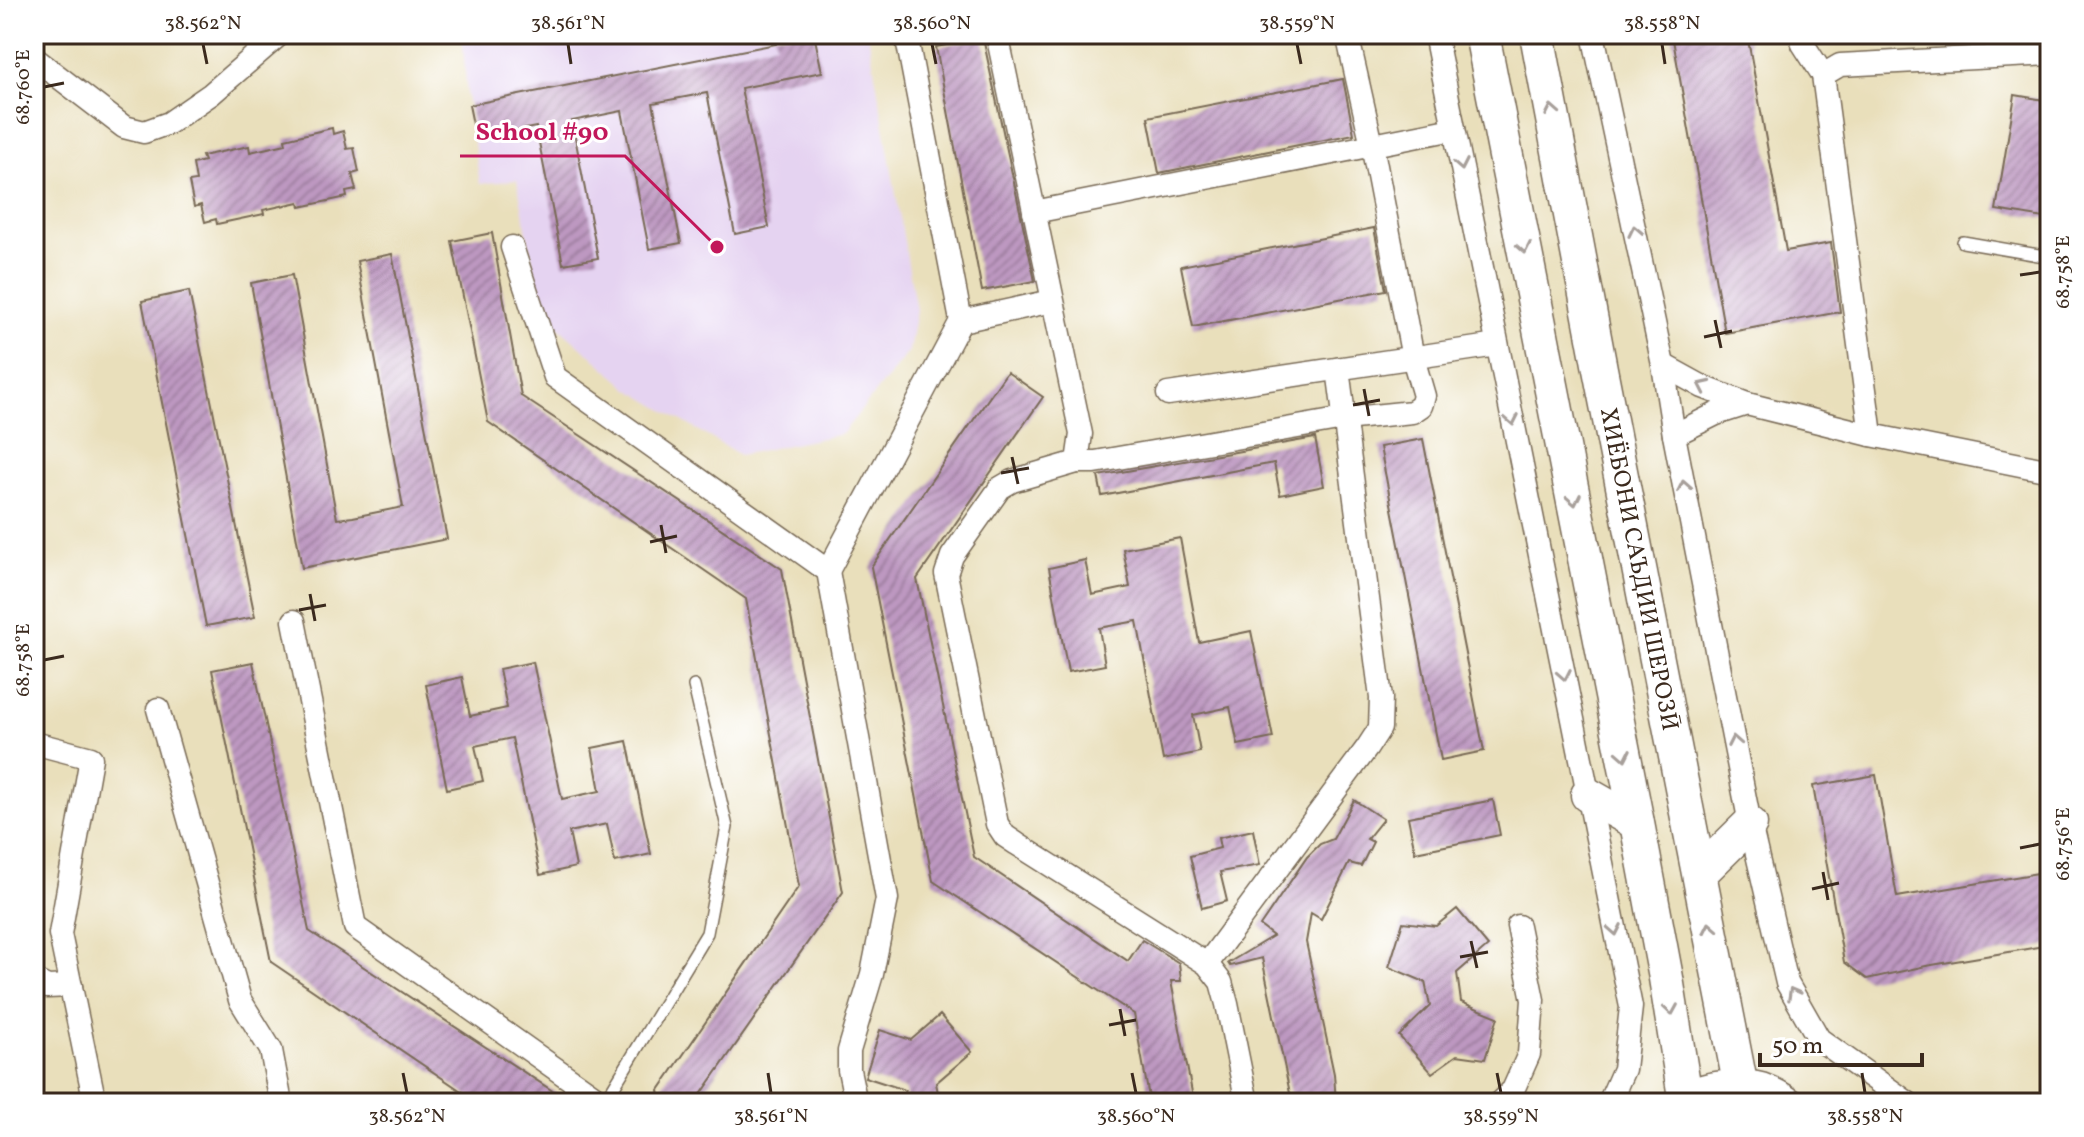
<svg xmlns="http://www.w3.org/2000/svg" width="2084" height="1137" font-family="Vollkorn,serif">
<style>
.built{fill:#e5d3f1}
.building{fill:url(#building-hatch)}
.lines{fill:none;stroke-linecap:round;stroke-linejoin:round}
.lane-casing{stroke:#786955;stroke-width:14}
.street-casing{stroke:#786955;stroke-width:25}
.secondary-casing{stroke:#786955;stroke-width:33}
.primary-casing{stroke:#786955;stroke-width:37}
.lane{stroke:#fff;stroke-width:11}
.street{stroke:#fff;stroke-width:22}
.secondary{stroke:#fff;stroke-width:30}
.primary{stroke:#fff;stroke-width:34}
.oneway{stroke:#a79f9a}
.ticks{fill:none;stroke:#3b2a1e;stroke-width:3}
.labels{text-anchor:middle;stroke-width:6;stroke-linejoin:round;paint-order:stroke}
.street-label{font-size:24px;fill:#3b2a1e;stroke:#fff}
.leader{fill:none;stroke:#c2185b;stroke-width:3}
.callout-dot{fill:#c2185b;stroke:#fff;stroke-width:3}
.callout-label{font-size:26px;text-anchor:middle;font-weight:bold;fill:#c2185b;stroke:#fff;stroke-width:6;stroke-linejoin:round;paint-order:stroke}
.neatline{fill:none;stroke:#3b2a1e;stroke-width:3}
.ticks-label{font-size:20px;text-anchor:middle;fill:#3b2a1e}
</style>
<defs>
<pattern id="building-hatch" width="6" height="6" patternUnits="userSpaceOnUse" patternTransform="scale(2)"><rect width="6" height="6" fill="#bd98c1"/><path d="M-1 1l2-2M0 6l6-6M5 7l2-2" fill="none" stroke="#9b7c9c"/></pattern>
</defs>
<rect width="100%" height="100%" fill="#fff"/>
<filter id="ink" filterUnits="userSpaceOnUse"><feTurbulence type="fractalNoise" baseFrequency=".0125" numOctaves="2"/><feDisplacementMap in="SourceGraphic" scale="16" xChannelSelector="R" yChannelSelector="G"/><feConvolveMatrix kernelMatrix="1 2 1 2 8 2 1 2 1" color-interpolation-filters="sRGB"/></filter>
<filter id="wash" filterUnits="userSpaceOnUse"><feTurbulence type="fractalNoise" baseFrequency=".006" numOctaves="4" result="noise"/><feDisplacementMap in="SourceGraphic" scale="32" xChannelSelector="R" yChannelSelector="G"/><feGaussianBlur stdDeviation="1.8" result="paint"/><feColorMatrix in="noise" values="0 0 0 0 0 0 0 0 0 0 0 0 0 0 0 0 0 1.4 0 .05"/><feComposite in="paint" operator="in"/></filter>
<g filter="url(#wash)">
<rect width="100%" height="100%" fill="#e9dfbb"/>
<polygon class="built" points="462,34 868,34 916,310 909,351 842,434 739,455 629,389 542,312 517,180 480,184 467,95"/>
<g id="blocks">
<g class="building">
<polygon points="774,34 814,34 822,72 741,88 769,227 735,234 707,93 653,103 681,243 649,249 622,111 572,121 598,258 563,264 536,127 476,139 469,105 776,44"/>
<polygon points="1672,34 1747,34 1786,251 1831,243 1840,312 1725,333"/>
<polygon points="983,38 1035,281 982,291 936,47"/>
<polygon points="1343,79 1354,134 1159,173 1148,117"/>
<polygon points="2015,95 2050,101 2050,219 1996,210"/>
<polygon points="332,128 333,134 343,131 347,149 354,148 359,172 352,174 356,190 346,192 347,197 300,207 299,202 263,210 264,214 217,224 216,219 205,222 201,205 194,207 189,182 196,181 193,164 204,161 202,156 249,146 250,152 286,144 285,139"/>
<polygon points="1374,228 1386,290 1193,327 1181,266"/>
<polygon points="492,233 521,396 782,569 843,892 695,1103 661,1103 659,1090 799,886 746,599 488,422 452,241"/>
<polygon points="392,254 447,539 302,568 251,283 292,275 337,519 353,517 403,507 357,261"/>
<polygon points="189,291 255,617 206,626 142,301"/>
<polygon points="1007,372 1043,397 917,579 974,857 1128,961 1142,940 1179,963 1181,981 1171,981 1194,1103 1150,1103 1134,1014 933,881 871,567"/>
<polygon points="1315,438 1324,486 1280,495 1274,463 1102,496 1098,476"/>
<polygon points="1423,439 1484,751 1441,760 1380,447"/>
<polygon points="1180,538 1199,642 1251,631 1273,738 1238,745 1230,707 1193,715 1200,752 1163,760 1137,621 1099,628 1105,665 1068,672 1049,568 1085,560 1092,595 1130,587 1123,549"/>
<polygon points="253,662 309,931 571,1103 479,1103 271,962 212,670"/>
<polygon points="533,662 562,799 600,791 592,748 627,741 651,854 615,862 607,824 569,832 576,867 540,875 512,738 475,746 483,781 447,789 426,685 462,677 470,716 507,708 499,669"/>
<polygon points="1876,775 1897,897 2050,871 2050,945 1926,966 1867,979 1844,962 1813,786"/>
<polygon points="1354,800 1383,819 1367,839 1373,842 1361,866 1349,863 1321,919 1311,913 1306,942 1334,1074 1336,1103 1292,1103 1262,958 1230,966 1228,963 1273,936 1260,926 1307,857 1320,844 1333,839"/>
<polygon points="1493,800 1500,835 1415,852 1408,817"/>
<polygon points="1253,830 1260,865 1220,872 1227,901 1202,908 1190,856 1220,848 1218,838"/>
<polygon points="1457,909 1488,946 1457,973 1461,1002 1498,1017 1485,1059 1457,1055 1432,1073 1399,1036 1430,1006 1425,982 1389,967 1403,922 1436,926"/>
<polygon points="940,1015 972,1052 936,1083 940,1103 907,1103 905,1090 865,1077 880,1030 911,1040"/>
</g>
</g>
</g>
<g filter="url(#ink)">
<use href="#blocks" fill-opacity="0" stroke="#786955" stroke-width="2"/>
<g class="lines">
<defs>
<g id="lane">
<polyline points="1963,242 2050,257"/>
<polyline points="604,1103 707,933 727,827 694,686"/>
</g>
<g id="street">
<polyline points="906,34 961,321"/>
<polyline points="997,34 1081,434 1077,462 1012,481 1000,488 952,556 946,574 997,824 1005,836 1017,844 1207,964 1221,982 1227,1004 1247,1103"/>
<polyline points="1435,34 1631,1007 1624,1069 1609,1103"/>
<polyline points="1593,34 1663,365 1674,435 1750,824 1787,983 1819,1039 1908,1103"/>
<polyline points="1801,34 1803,44 1823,75"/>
<polyline points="34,58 124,127 144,132 169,123 211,94 280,34"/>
<polyline points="1034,212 1454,129"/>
<polyline points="512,247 555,377 828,571 887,899 872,974 849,1051 849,1070 856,1103"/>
<polyline points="1663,365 1703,387 1747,404 1871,435 2050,471"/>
<polyline points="1168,394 1497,345"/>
<polyline points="1674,435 1716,414 1747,404"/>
<polyline points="1871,435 1823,75 1840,65 2050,54"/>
<polyline points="1077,462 1095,462 1344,419 1412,412 1421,406 1424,396 1413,358 1372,145 1347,34"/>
<polyline points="828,571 961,321 1052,301"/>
<polyline points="294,621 355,927 604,1103"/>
<polyline points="158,709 240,1000 271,1050 281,1103"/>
<polyline points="34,743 91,758 60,934 95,1103"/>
<polyline points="1207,964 1367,748 1380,728 1381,698 1338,369"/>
<polyline points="34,980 47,987 71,986"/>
<polyline points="1499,1103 1513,1090 1529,1054 1533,1000 1518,926"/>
</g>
<path id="secondary" d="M1677 1103C1697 1086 1736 1082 1761 1088 1770 1091 1781 1097 1789 1103"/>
<g id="primary">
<polyline points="1482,34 1637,823 1666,978 1686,1103"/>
<polyline points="1537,34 1600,369 1744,1103"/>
<polyline points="1588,795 1637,823"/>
<polyline points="1700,873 1750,824"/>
</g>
</defs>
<use href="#lane" class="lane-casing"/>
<use href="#street" class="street-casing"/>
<use href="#secondary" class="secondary-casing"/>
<use href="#primary" class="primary-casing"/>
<use href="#lane" class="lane"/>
<use href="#street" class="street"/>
<use href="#secondary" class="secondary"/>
<use href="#primary" class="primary"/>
</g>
<defs><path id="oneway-chevron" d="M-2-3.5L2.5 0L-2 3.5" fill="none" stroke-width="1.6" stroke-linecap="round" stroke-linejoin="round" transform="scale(2)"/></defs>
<g class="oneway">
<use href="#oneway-chevron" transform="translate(1552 110) rotate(-101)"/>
<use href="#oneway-chevron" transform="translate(1461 165) rotate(79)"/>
<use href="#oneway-chevron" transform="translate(1635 231) rotate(-102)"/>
<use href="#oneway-chevron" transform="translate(1524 248) rotate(79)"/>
<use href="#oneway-chevron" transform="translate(1704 386) rotate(-155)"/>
<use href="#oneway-chevron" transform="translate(1512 420) rotate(79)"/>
<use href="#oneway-chevron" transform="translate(1684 486) rotate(-101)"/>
<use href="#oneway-chevron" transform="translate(1574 500) rotate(79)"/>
<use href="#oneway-chevron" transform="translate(1564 675) rotate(79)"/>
<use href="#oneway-chevron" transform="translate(1734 741) rotate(-101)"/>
<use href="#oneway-chevron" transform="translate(1624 755) rotate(79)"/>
<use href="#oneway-chevron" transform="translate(1710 928) rotate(-101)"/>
<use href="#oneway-chevron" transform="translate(1615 930) rotate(79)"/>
<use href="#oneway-chevron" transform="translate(1793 993) rotate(-119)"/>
<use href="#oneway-chevron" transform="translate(1671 1010) rotate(81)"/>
</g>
</g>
<path class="ticks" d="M203 44 207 64M568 44 571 64M932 44 936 64M1297 44 1301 64M1662 44 1665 64M44 87 64 83M2020 275 2040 272M1715 320 1721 348M1704 337 1732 331M1364 389 1369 416M1353 405 1380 400M1012 457 1018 484M1001 473 1029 468M661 525 666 553M650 542 677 536M310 594 315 621M299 610 326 605M44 660 64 656M2020 848 2040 844M1823 872 1828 900M1812 889 1839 883M1471 941 1477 968M1460 957 1488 952M1120 1009 1125 1036M1109 1025 1136 1020M403 1073 407 1093M768 1073 771 1093M1132 1073 1136 1093M1497 1073 1501 1093M1862 1073 1865 1093"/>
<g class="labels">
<g class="street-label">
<text transform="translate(1640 569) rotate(79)" y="8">ХИЁБОНИ САЪДИИ ШЕРОЗӢ</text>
</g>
</g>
<path class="leader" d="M717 247L625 156H460"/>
<circle class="callout-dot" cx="717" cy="247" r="8"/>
<g class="callout-label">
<text x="542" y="140">School #90</text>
</g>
<rect width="2084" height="1137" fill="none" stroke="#fff" stroke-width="88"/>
<path d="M1760 1053v12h162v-12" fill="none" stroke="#3b2a1e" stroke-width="4"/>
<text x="1772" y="1053" font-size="24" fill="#3b2a1e" stroke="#ffffff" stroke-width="6" paint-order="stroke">50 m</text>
<rect x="44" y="44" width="1996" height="1049" class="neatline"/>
<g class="ticks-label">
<text x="203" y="29">38.562°N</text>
<text x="568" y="29">38.561°N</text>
<text x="932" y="29">38.560°N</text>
<text x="1297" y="29">38.559°N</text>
<text x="1662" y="29">38.558°N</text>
<text transform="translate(22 87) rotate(-90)" y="7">68.760°E</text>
<text transform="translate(2062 272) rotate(-90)" y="7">68.758°E</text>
<text transform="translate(22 660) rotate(-90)" y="7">68.758°E</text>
<text transform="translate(2062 844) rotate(-90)" y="7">68.756°E</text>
<text x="407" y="1122">38.562°N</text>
<text x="771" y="1122">38.561°N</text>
<text x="1136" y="1122">38.560°N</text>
<text x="1501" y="1122">38.559°N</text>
<text x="1865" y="1122">38.558°N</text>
</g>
</svg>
